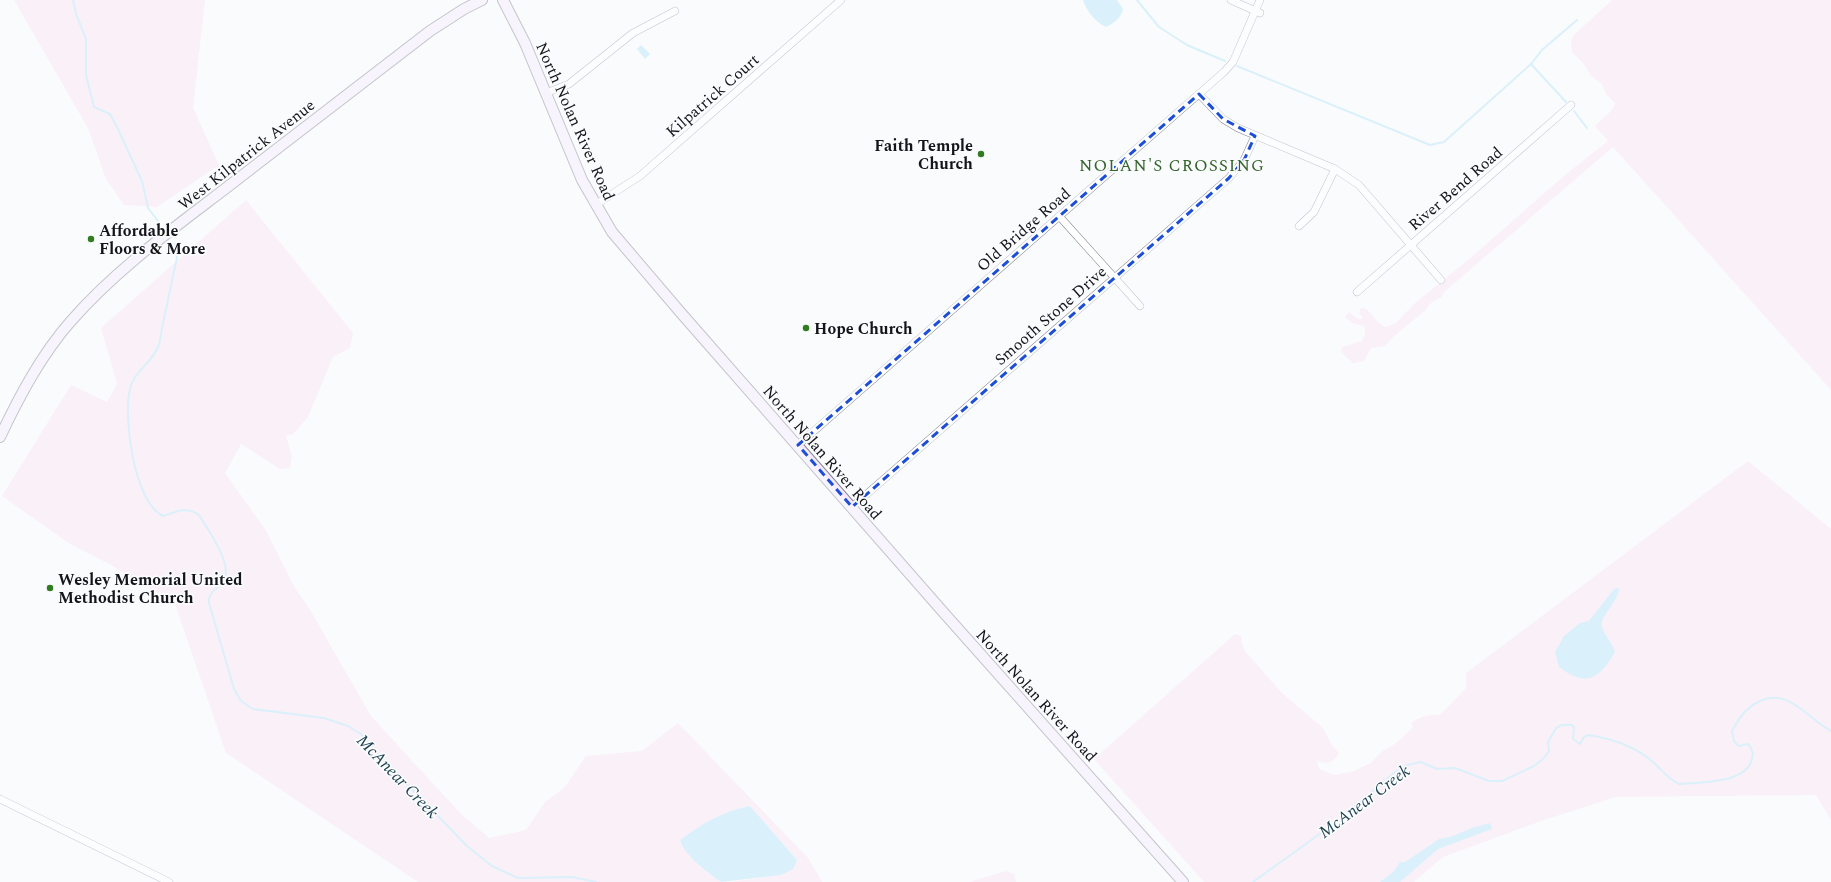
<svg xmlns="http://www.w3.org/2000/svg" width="1831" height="882" font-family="Spectral,serif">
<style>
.green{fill:#fbe2f1}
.water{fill:#b4e3f7}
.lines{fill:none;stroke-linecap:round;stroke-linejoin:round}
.stream{stroke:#b4e3f7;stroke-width:2}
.minor-casing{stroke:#82838f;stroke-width:8}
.secondary-casing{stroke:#82838f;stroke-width:12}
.minor{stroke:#fff;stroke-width:7}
.secondary{stroke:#f5eafe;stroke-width:10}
.marked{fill:none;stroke:#1d4ed8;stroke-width:3;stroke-dasharray:8 5;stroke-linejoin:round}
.poi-dot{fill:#317b21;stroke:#fafbfd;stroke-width:1.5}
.labels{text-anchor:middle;stroke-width:3.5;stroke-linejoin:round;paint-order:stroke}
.street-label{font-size:16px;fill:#141419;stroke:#fafbfd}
.poi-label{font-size:16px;font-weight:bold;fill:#141419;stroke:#fafbfd;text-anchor:start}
.neighbourhood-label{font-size:17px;letter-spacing:1px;fill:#35642c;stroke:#fafbfd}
.water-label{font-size:17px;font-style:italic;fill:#1d4250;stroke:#fafbfd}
</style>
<rect width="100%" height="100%" fill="#fafbfd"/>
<g class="green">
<polygon points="14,0 205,0 193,108 219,165 157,207 124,205 106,179 88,128"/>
<path d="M1612 0H1831V390L1613 147 1444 292 1441 298C1435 299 1427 305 1426 310L1395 335 1385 346 1371 348 1364 361 1353 363 1341 352 1342 347 1362 341C1364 336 1367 331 1364 326L1352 323 1345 317 1349 312 1358 319H1361L1362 316 1359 314 1360 309 1364 308C1372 311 1375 323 1386 327L1396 323 1414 304 1475 254 1565 175 1608 141 1595 126 1612 110 1615 103 1606 94 1602 84 1591 76 1583 63 1572 52 1571 40 1575 34Z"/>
<path d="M246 200 353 333 350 348 333 357 308 417 293 434 286 436 292 456 290 468 280 469 241 444 225 473 265 529 295 588 309 608 371 716 461 814 489 838 526 830 545 802 564 788 586 756 642 751 678 723 809 859 822 882H730L781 875 797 860 750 806C723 811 701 825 680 840L708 873 721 882H418L226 753 175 604 111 565 70 544 2 496 71 385 107 402 117 384 101 328Z"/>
<path d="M1748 461 1831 529V820L1816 795 1616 797 1544 820 1443 857 1414 882H1204L1094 759 1235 634 1242 636 1241 641 1245 651 1282 693 1323 728 1332 745 1339 753C1334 763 1326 765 1317 760L1319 769 1335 775 1354 771 1371 763 1382 751 1395 744 1413 727 1411 723C1420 717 1429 714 1440 715L1466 688V673Z"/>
<polygon points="1006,871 1014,874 1016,882 969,882"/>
</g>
<g class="water">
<path d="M1083 0H1117L1123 9C1122 17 1113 24 1106 27 1096 23 1086 10 1083 0Z"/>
<polygon points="641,45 650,54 645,59 637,49"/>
<path d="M1619 588C1619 602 1599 616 1602 627 1604 635 1612 642 1615 652 1599 679 1587 688 1559 667L1555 652 1564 636 1580 623 1589 621 1614 589Z"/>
<path d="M750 806 797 860 793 869 781 875 721 882C708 873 684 855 680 840 701 824 723 811 750 806Z"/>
<polygon points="1490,823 1492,829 1438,849 1400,882 1380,882 1393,872 1400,862 1405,862 1439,839 1450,837 1472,828"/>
</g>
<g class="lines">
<g class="stream">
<polyline points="73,0 76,14 86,39 86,75 94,107 110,114 117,127 142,181 148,208 158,221"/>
<polyline points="1137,0 1159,27 1187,45 1225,61"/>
<polyline points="1531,64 1542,50 1577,20"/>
<polyline points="1237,66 1430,145 1444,142 1531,64 1566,102"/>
<polyline points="1574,111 1587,128"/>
<path d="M175 244 177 258C172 279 168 301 163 323 161 331 161 342 157 349 150 364 133 373 130 389 123 418 134 502 163 516 176 512 187 506 199 515 208 530 233 564 224 581 218 589 208 591 209 603L234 689 241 701 253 709 324 718 348 726 361 734 377 753 467 846 492 866 518 878 572 877 596 882"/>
<path d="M1253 882 1339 820 1395 772 1407 765 1421 762 1437 769 1455 768 1489 781H1502L1534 766 1544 758 1549 751 1548 742 1556 728 1562 725H1572L1574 727 1573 739 1580 744 1584 737 1588 735C1609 738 1631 745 1648 758 1659 766 1666 778 1679 784 1699 782 1742 784 1751 762 1754 754 1753 750 1748 744L1739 746 1734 741 1732 731C1739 718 1745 709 1758 702 1787 686 1807 718 1831 731"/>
</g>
<defs>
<g id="minor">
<polyline points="1231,0 1260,13"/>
<polyline points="546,93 569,84 633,33 675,11"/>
<polyline points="1199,94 1223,119 1238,128 1335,169 1359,185 1441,280"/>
<polyline points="595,205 640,176 841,0"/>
<polyline points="1059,216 1140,306"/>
<polyline points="1299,226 1314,212 1335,169"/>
<polyline points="1357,292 1571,105"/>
<polyline points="798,445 1224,72 1233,62 1260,0"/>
<polyline points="852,507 1229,178 1244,160 1255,136"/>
<polyline points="0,799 169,882"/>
</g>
<g id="secondary">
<polyline points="503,0 525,43 582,180 612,232 681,313 944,613 1183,882"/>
<path d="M0 437C19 397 41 355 71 321 121 264 184 221 243 175 306 127 368 79 430 31L464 9 482 0"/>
</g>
</defs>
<use href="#minor" class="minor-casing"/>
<use href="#secondary" class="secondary-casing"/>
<use href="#minor" class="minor"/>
<use href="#secondary" class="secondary"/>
</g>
<path d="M0 0H1831V882H0ZM1199 94 1223 119 1255 136 1244 160 1229 178 852 507 798 445Z" fill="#fafbfd" fill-opacity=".55" fill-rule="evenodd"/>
<path class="marked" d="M1199 94 1223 119 1255 136 1244 160 1229 178 852 507 798 445Z"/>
<g class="poi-dot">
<circle cx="981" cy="154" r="4"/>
<circle cx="91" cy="239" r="4"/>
<circle cx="806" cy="328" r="4"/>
<circle cx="50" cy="588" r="4"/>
</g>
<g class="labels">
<g class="street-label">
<text transform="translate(712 95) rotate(-41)" y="6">Kilpatrick Court</text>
<text transform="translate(576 121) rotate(66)" y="6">North Nolan River Road</text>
<text transform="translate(246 154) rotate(-38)" y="6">West Kilpatrick Avenue</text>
<text transform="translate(1455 188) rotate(-41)" y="6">River Bend Road</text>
<text transform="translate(1023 229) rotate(-41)" y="6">Old Bridge Road</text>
<text transform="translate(1050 315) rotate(-41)" y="6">Smooth Stone Drive</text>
<text transform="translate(823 452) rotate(49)" y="6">North Nolan River Road</text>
<text transform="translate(1037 695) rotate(48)" y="6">North Nolan River Road</text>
</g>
<g class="poi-label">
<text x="973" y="151" text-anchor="end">Faith Temple<tspan x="973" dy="18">Church</tspan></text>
<text x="99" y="236">Affordable<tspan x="99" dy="18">Floors &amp; More</tspan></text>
<text x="814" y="334">Hope Church</text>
<text x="58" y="585">Wesley Memorial United<tspan x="58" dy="18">Methodist Church</tspan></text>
</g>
<g class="neighbourhood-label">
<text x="1172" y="171">NOLAN'S CROSSING</text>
</g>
<g class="water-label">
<text transform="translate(398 776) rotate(46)" y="6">McAnear Creek</text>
<text transform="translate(1364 801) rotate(-37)" y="6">McAnear Creek</text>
</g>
</g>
</svg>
